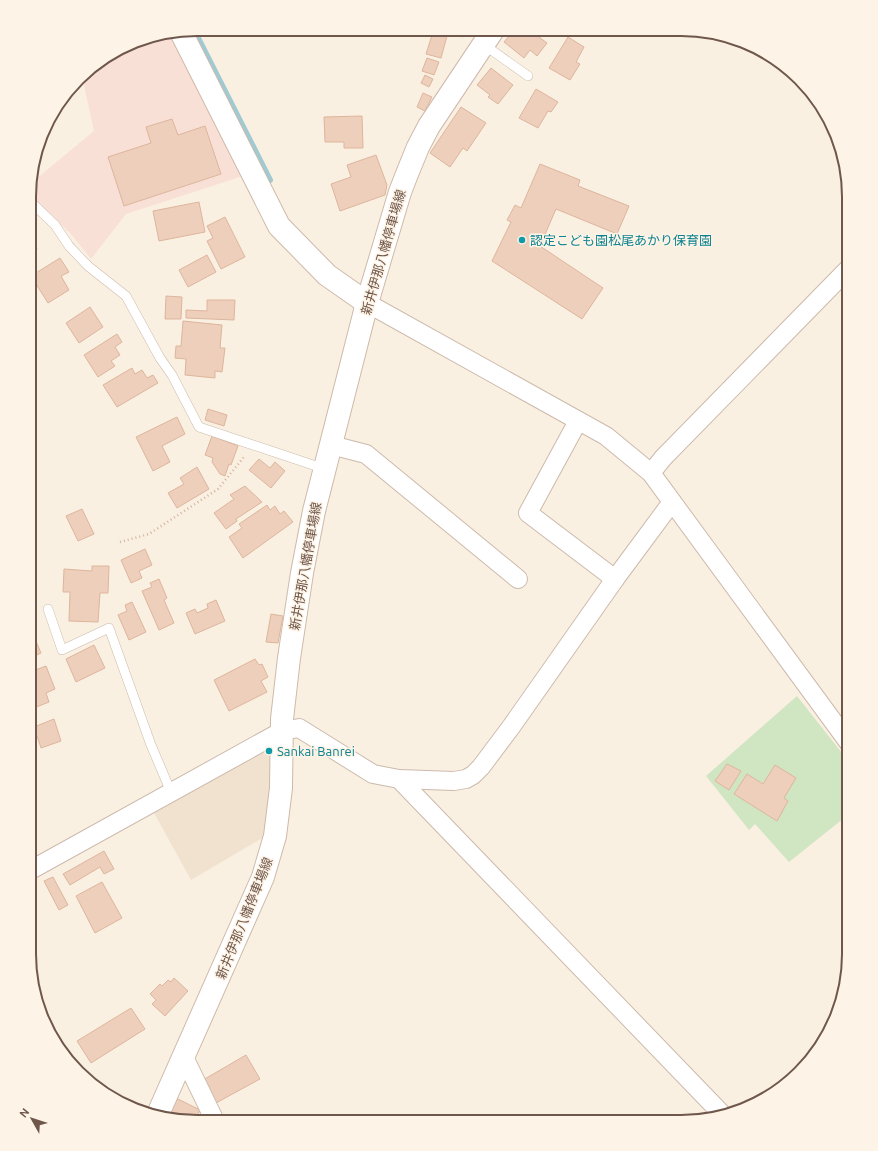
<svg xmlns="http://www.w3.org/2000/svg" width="878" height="1151" font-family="Ubuntu,'Noto Sans JP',sans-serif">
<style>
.residential{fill:#f1e2d0}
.commercial{fill:#f9e0d6}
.green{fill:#d0e5c2}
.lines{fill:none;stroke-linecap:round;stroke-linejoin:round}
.stream{stroke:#9fcad2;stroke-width:6}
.building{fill:#edcfbb;stroke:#deb59d}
.lane-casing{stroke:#ccbaac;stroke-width:10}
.street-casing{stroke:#ccbaac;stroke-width:20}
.secondary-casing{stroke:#ceb9aa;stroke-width:24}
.path{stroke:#d1b29f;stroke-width:2.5;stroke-dasharray:1 3;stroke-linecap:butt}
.lane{stroke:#fff;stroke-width:9}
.street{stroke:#fff;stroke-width:18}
.secondary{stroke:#fff;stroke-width:22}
.culture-dot{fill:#0f9aa8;stroke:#fdf4e7;stroke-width:1.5}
.labels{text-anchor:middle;stroke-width:3;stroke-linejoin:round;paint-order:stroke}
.culture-label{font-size:13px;fill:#0d838f;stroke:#fdf4e7;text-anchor:start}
.street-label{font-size:13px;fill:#6f574b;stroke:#fdf4e7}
.rim{fill:none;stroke:#6f574b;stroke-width:2}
</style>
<rect width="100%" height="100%" fill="#faf0e1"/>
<polygon class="residential" points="260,752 272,756 266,836 191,880 154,813"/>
<polygon class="commercial" points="171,33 243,176 126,214 91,259 71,234 30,194 30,184 94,131 82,76 86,71 143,38"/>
<polygon class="green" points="797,696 849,762 849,814 789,862 755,824 749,830 706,776"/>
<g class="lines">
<polyline class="stream" points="194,30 270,180"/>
</g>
<g class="building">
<polygon points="439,30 465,30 463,37"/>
<polygon points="507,30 532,30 531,31 547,43 537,56 530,50 524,58 504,42 509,36 505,33"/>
<polygon points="433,32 447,36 441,58 426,54"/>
<polygon points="568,37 584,47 576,62 580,64 570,80 549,68"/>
<polygon points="427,58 439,62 434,75 422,71"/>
<polygon points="491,68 513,85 498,104 488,97 490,95 477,85"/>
<polygon points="425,75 433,79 429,87 421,83"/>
<polygon points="536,89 558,102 551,112 548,111 538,128 519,118"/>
<polygon points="423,93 432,97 425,111 417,107"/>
<polygon points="461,107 486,123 467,151 463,148 450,167 430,153"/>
<polygon points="362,116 363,148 344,148 344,142 325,142 324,117"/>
<polygon points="172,119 178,135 205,126 221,174 124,206 108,157 151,143 146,127"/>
<polygon points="376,155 387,185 385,195 340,211 331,184 351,177 347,165"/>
<polygon points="540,164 580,180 578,186 629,206 617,234 556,209 540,246 603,288 582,319 492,261 511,222 507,220 515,205 521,208"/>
<polygon points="199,202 205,232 159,241 153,211"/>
<polygon points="225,217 245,257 221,269 207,241 213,238 207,226"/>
<polygon points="32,220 36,231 31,233 37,249 30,251 30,221"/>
<polygon points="207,255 216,272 188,287 179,270"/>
<polygon points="60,258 69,272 61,276 69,290 48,303 31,276"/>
<polygon points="166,296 182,297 181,319 165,319"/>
<polygon points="207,300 235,300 234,320 186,318 186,310 207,311"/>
<polygon points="90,307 103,327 79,343 66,323"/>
<polygon points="183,321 222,325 220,348 225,348 222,372 215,371 215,378 185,375 186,359 175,358 176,346 181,346"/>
<polygon points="117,334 122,342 115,347 120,355 111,361 115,366 98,377 84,355"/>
<polygon points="132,368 135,374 142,370 147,378 153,375 158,383 117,407 103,385"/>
<polygon points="208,409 227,415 224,426 205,420"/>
<polygon points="177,417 185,434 162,446 170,462 153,471 136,437"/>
<polygon points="212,436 238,446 231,465 229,464 225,476 220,474 212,462 213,458 205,455"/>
<polygon points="259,459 270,468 275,462 285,471 271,488 249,470"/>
<polygon points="197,467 209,489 177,508 168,493 184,484 180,478"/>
<polygon points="245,486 262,502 236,519 237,521 226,529 214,513 234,499 230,495"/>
<polygon points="267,505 270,510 275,506 280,514 284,511 293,522 243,558 229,537 242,528 239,524"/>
<polygon points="82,509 94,534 78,541 66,516"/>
<polygon points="145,549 152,565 139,571 142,578 131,583 121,560"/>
<polygon points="92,566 109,566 108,593 100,593 98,622 69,621 70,592 63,592 64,569 92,571"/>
<polygon points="159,579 167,598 164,600 174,623 159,630 142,591 152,587 150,583"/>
<polygon points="216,600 225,621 195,634 186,613 195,609 197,613 208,608 207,604"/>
<polygon points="132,602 146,632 129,640 118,615 127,611 125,605"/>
<polygon points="271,614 283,616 278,643 266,642"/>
<polygon points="30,627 41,653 30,658"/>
<polygon points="94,645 105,668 76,682 66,659"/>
<polygon points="255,659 259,665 262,664 268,677 261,681 267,692 229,711 214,680"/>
<polygon points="46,666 55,689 46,693 49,702 29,710 30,672"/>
<polygon points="54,719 61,741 41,748 34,727"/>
<polygon points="727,764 741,771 729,790 715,781"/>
<polygon points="775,765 796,778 784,798 788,801 777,821 734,794 747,774 763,784"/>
<polygon points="104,851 114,869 104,874 100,867 70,885 63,874"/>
<polygon points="53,877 68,905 59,910 44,881"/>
<polygon points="102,882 122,918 95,933 76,896"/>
<polygon points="174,978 188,991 165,1016 152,1004 156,1000 150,994 160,984 162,986 168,980 171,982"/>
<polygon points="131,1008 145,1029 91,1063 77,1041"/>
<polygon points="246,1055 260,1079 216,1103 203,1080"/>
<polygon points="176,1098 200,1110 195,1121 175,1121 167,1117"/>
</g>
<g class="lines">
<defs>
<g id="lane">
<polyline points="483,44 528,76"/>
<polyline points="30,201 55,225 69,246 88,266 126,296 160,358 172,375 199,427 325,469"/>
<polyline points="48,609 62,650 109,628 151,745 171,792"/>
</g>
<g id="street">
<polyline points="367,303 606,436 651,473 849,743"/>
<polyline points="578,421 528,513 615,579"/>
<polyline points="331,445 366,454 518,579"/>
<polyline points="651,473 663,458 849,268"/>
<polyline points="399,779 721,1113"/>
<polyline points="29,871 282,731 299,728 373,774 399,779 454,781 466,779 473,775 481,767 511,727 615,579 672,502"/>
<polyline points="184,1057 215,1121"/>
</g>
<g id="secondary">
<polyline points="181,32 279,226 327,275 367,303"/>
<polyline points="158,1114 263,877 275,836 281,788 282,719 289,658 302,573 314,511 367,303 400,192 407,174 418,147 429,126 493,30"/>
</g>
</defs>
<use href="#lane" class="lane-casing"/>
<use href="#street" class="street-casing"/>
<use href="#secondary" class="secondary-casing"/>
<polyline class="path" points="120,542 149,534 218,489 244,457"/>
<use href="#lane" class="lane"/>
<use href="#street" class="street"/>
<use href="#secondary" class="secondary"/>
</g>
<g class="culture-dot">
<circle cx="522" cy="240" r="4"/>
<circle cx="269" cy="751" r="4"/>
</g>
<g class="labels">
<g class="culture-label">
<text x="530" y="245">認定こども園松尾あかり保育園</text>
<text x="277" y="756">Sankai Banrei</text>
</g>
<g class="street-label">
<text transform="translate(383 252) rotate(-74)" y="5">新井伊那八幡停車場線</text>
<text transform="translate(305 566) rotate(-80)" y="5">新井伊那八幡停車場線</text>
<text transform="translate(244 918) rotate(-68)" y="5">新井伊那八幡停車場線</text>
</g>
</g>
<path d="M0 0H878V1151H0ZM197 36H681A161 161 0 0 1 842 197V954A161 161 0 0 1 681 1115H197A161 161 0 0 1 36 954V197A161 161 0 0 1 197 36Z" fill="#fdf4e7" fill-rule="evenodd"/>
<path class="rim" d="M197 36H681A161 161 0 0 1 842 197V954A161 161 0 0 1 681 1115H197A161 161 0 0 1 36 954V197A161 161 0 0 1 197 36Z"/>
<g transform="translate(32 1119) rotate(309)" stroke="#fdf4e7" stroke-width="3" paint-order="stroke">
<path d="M0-3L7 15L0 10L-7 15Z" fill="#6f574b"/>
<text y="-6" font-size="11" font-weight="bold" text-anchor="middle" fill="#6f574b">N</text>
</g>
</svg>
